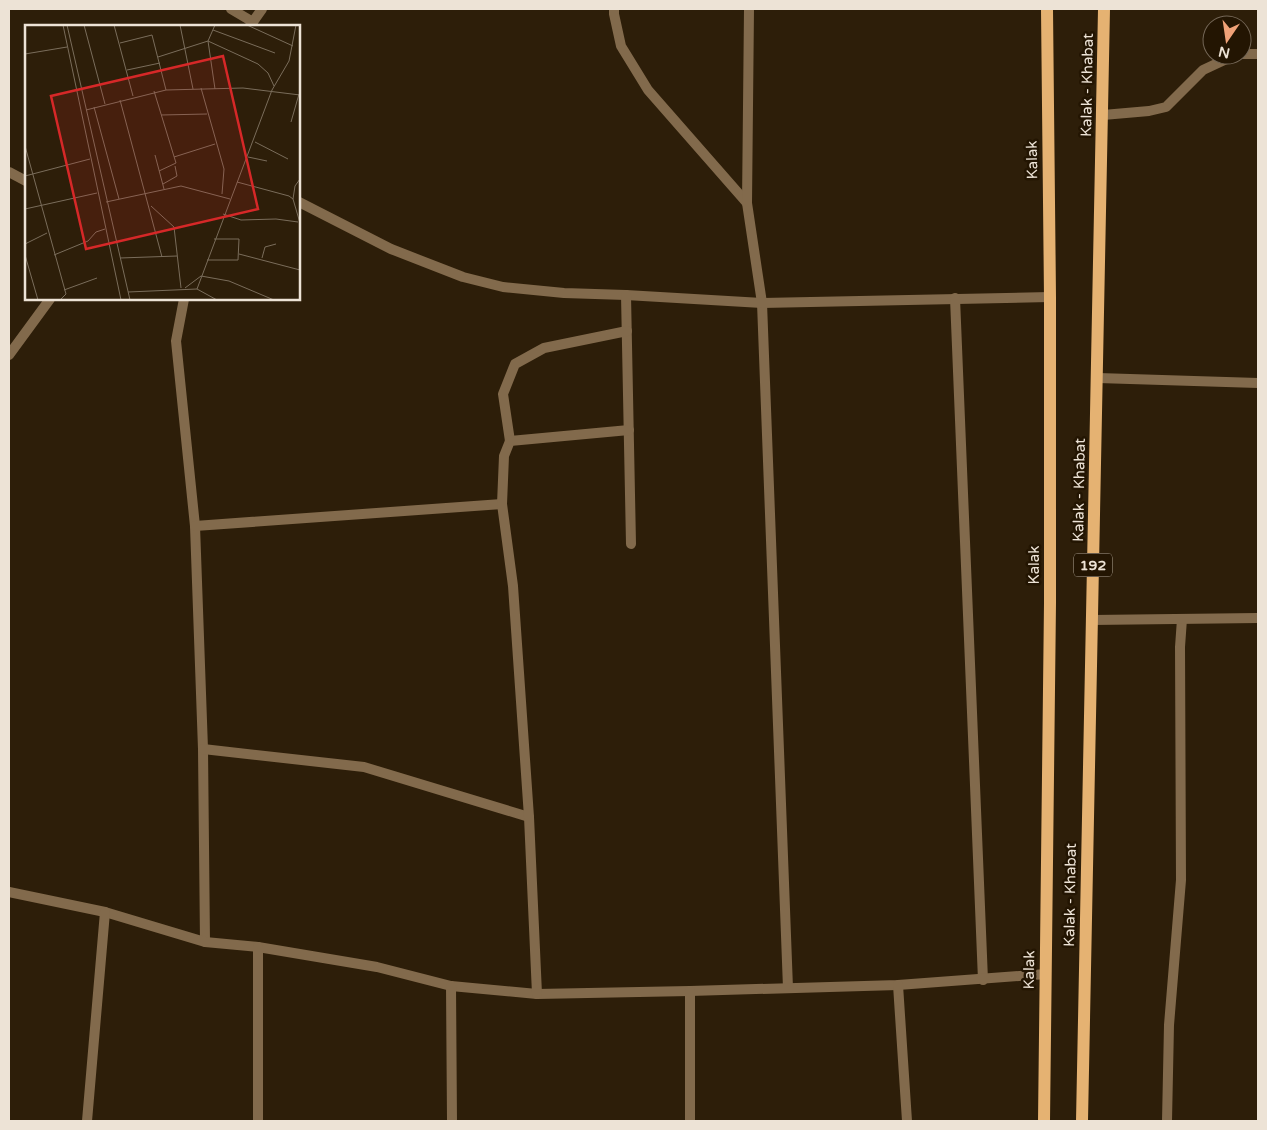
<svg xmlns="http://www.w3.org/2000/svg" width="1267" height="1130" font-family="'Varela Round',sans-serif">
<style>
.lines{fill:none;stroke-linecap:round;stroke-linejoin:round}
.service{stroke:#826a4c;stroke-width:10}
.minor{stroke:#826a4c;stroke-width:10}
.primary{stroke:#e5b272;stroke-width:12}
.labels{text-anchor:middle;stroke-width:5;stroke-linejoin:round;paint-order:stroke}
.shield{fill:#231502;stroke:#b0a596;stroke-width:1}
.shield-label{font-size:14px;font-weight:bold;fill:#ede3d6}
.street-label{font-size:15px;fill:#ede3d6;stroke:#231502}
.inset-road{fill:none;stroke:#7a6d5b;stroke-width:1}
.view{fill:#d62828;fill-opacity:0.15;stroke:#d62828;stroke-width:2.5}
.inset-edge{fill:none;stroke:#ede3d6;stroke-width:2.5}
</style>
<rect width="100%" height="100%" fill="#2d1e09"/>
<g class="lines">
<polyline class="service" points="1167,1121 1169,1025 1181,880 1180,647 1182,619"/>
<g class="minor">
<polyline points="231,9 253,22"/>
<polyline points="614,9 614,14 621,46 648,90 747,203"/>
<polyline points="749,9 747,203 762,303 788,988"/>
<polyline points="250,26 262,9"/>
<polyline points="1242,54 1258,54"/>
<polyline points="1103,115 1149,111 1166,107 1203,70 1235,55"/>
<polyline points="9,172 26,181"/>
<polyline points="299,202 391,249 463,277 503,287 564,293 626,295 762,303 1050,297"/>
<polyline points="626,295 631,544"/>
<polyline points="955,298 983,980"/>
<polyline points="184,299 176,341 195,526 203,749 205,942"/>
<polyline points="9,355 50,299"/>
<polyline points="1098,378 1258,383"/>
<polyline points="510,441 503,394 515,364 544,348 627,331"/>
<polyline points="195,526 502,504"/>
<polyline points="1092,620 1258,618"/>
<polyline points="203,749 364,767 529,817"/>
<polyline points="9,892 105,912 205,942 258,947 377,967 451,986 537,994 690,991 898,985 1046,974"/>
<polyline points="898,985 907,1121"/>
<polyline points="451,986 452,1121"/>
<polyline points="690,991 690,1121"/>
<polyline points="537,994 529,817 513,586 502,504 504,456 510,441 629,430"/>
<polyline points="87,1121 105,912"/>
<polyline points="258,1121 258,947"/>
</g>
<g class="primary">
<polyline points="1044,1121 1050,603 1050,297 1047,9"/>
<polyline points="1082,1121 1104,9"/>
</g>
</g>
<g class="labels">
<rect class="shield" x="1074" y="553.5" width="38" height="23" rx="4"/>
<g class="shield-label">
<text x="1093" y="570">192</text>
</g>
<g class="street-label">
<text transform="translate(1087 85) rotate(-89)" y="5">Kalak - Khabat</text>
<text transform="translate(1032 160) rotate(-91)" y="5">Kalak</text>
<text transform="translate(1079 490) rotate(-89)" y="5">Kalak - Khabat</text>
<text transform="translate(1034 565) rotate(-90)" y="5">Kalak</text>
<text transform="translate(1070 895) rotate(-89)" y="5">Kalak - Khabat</text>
<text transform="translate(1029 970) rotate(-89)" y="5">Kalak</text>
</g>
</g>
<g transform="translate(25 25)">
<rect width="275" height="275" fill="#2d1e09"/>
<path class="inset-road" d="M38 0 96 275M42 0 105 275M59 0 80 79M89 0 108 71M155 0 168 64M222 0 268 21M188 5 250 28M183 16 233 39 243 48 249 61M183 16 190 64M95 18 127 10 141 65M0 29 42 22M133 32 183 16 190 0M102 45 135 38M176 63 199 144 197 169M129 66 151 138 134 146M95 75 137 232M69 82 94 174M61 85 141 65 218 63 275 70M136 90 182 89M266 97 274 69M230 117 263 134M0 121 41 269 35 275M130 130 139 164M149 132 190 119M223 132 242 136M0 151 65 134M212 157 264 171 268 174 275 198M138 159 152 151 150 141M268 174 270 161 275 154M81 177 156 161 205 174M126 181 149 202 156 263M0 184 72 168M198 189 216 195 251 194 273 197M0 219 22 208M214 229 275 245M0 230 13 275M29 230 63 216 71 207 80 204M95 233 152 231M237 233 240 222 251 219M182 235H213L214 214H189M160 263 176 251 204 256 249 275M172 264 192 275M39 265 72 253M103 267 172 264 247 65 264 36 271 0"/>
<path class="view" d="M198 31 233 184 61 224 26 71Z"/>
<rect width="275" height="275" class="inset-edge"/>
</g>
<rect width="1267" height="1130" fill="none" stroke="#ede3d6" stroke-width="20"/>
<g transform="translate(1227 40) rotate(193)"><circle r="24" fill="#231502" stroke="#746757"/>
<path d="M0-4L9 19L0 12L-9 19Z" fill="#f0a278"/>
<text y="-8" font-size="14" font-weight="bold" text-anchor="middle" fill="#ede3d6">N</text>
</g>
</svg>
